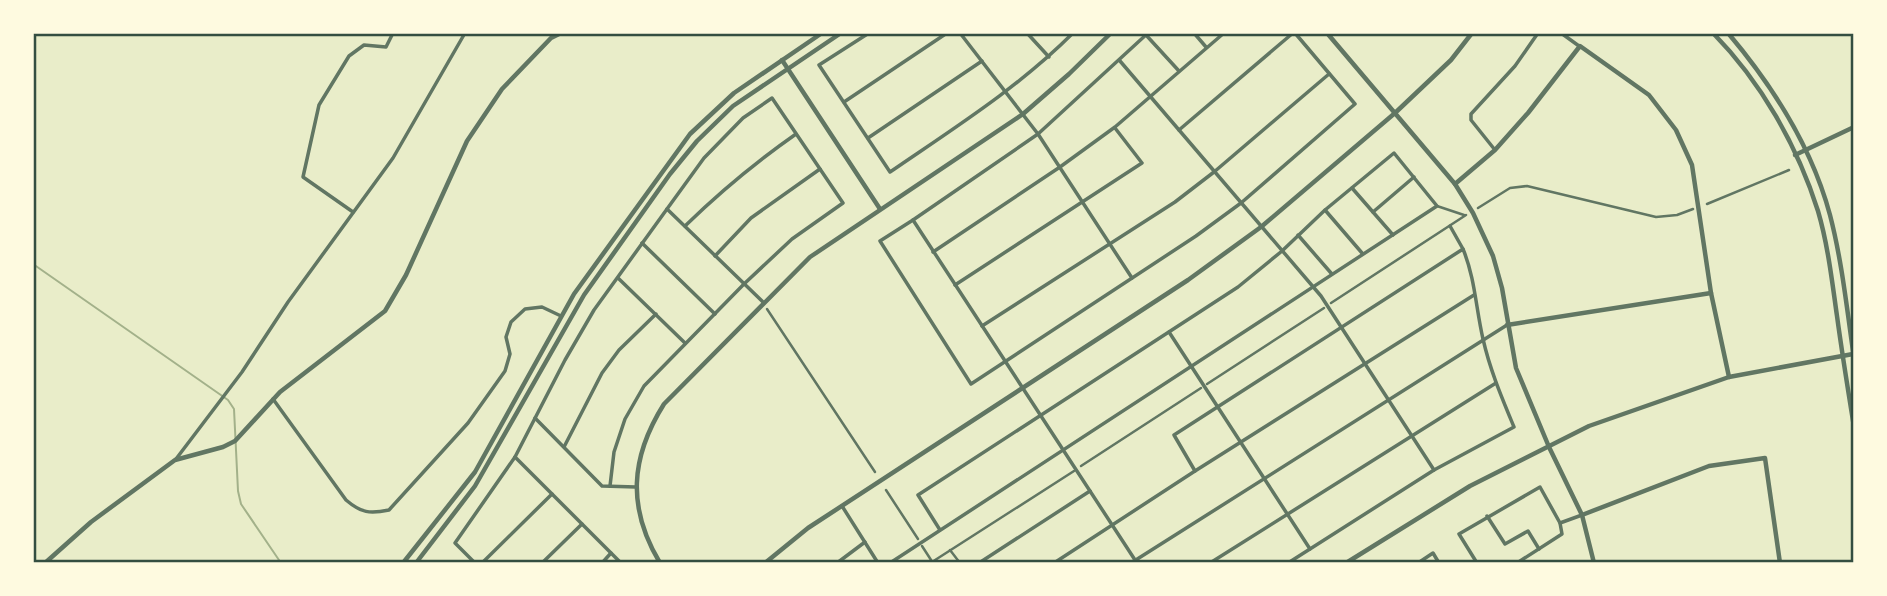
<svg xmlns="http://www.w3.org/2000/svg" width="1887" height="596" font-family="Manrope,sans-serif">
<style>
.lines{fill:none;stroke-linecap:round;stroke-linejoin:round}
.stream{stroke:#a3b18a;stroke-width:2}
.pedestrian{stroke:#617663;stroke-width:2.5}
.minor{stroke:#617663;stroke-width:3.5}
.tertiary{stroke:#617663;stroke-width:4.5}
.neatline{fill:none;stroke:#344e41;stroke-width:2.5}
</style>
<rect width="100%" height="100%" fill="#e9edc9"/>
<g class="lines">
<polyline class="stream" points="33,264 228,400 234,409 238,491 241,504 281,563"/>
<g class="pedestrian">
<polyline points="1707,204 1789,170"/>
<polyline points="1437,206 1464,215"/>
<polyline points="1478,208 1510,188 1527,186 1656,217 1677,215 1693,209"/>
<polyline points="1331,303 1466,215"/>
<polyline points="767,309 875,472"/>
<polyline points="1207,384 1324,308"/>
<polyline points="1081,466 1201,388"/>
<polyline points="886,490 918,539"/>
<polyline points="922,546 933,563"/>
<polyline points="950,550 960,563"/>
<polyline points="932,562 1074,471"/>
</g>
<g class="minor">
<path d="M869 33 819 65 890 172C954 128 1018 88 1073 33"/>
<polyline points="960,33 1038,134 1132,278"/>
<polyline points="1027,33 1049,57"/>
<polyline points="1194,33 1206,47"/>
<polyline points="1561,33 1579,46"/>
<polyline points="1146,35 1179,71"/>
<polyline points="1120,61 1321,296 1434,470"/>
<polyline points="844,102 947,33"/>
<polyline points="1179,130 1293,33"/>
<polyline points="868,138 982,61"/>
<polyline points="1495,150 1471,120 1471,114 1515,66 1538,33"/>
<polyline points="1352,188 1393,235"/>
<polyline points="667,209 763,302"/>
<polyline points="1325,210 1362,253"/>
<polyline points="353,212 303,177 319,105 349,56 364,45 386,47 393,33"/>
<polyline points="1373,212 1414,177"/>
<polyline points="913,220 880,241 971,384 1196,236 1241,203 1355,104 1295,33"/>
<path d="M685 226C720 192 756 162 796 134"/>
<polyline points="1450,226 1463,249"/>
<polyline points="1298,235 1331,273"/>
<polyline points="642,243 715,314"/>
<polyline points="933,252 1060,167 1115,127 1224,33"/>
<polyline points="715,256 751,218 820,169"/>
<polyline points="618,278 685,343"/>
<polyline points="955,285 1142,163 1115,128"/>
<polyline points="982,326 1175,202 1214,172 1329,74"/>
<polyline points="1169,332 1310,549"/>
<path d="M273 399 346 500C361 513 370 514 389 510L468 423 505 371 510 354 506 337 511 322 525 309 542 307 561 316"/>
<polyline points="535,418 602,486 636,487"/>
<polyline points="564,447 602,373 619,350 656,314"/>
<polyline points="515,457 621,563"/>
<polyline points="176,459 242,372 288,302 393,158 465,33"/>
<path d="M1195 471 1174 435 1463 249C1475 278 1476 309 1483 339 1490 370 1502 398 1514 427L1434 470 1288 563"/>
<polyline points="842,506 878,563"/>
<polyline points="1487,516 1505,544 1528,531 1539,549"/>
<polyline points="1560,523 1582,515"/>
<polyline points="475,563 455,543 515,457 565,360 594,310 667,209 704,158 743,118 772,98 843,203 792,239 744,284 644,386 625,419 614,452 610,486"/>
<polyline points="482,563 552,494"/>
<polyline points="542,563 582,524"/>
<polyline points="602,563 611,553"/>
<polyline points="837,563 865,542"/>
<polyline points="890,563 1437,206 1394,153 1325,210 1282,251 1238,287 918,495 940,530"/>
<polyline points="979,563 1090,491"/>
<polyline points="1054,563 1195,471 1474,295"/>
<polyline points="1131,563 1507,325"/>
<polyline points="1137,563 913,220 1038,134 1148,33"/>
<polyline points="1210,563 1496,383"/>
<polyline points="1418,563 1433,553 1439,563"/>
<polyline points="1477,563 1459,534 1540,487 1560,523 1562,534 1517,563"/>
</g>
<g class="tertiary">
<polyline points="1327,33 1455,184 1473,213 1493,256 1502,288 1516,368 1549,447 1582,515 1594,563"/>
<path d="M1713 33C1761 82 1797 145 1818 211 1828 245 1832 281 1837 316 1842 353 1848 390 1854 427"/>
<path d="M1728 33C1772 85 1812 148 1830 215 1842 261 1847 310 1854 358"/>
<polyline points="782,60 880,209"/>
<polyline points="1795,155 1854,127"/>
<polyline points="1455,184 1495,150 1528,113 1580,46 1649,95 1676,130 1692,165 1711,293 1729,377"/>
<polyline points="1507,325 1711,293"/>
<polyline points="1582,515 1709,466 1765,458 1780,563"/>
<polyline points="45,563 91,522 175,460 223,447 235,441 280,392 385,311 406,275 467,141 502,89 551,38 561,33"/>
<polyline points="403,563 475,472 574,294 690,134 734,93 822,33"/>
<polyline points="416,563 475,486 584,295 670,174 697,141 733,106 841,33"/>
<path d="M660 563C627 508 630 458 664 404L810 257 1023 114 1069 74 1111 33"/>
<polyline points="765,563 808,528 1188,280 1261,227 1395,113 1451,60 1472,33"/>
<polyline points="1346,563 1470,486 1589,426 1729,377 1853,354"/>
</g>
</g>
<rect width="1887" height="596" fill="none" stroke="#fefae0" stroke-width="70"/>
<rect x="35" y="35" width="1817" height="526" class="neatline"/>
</svg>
